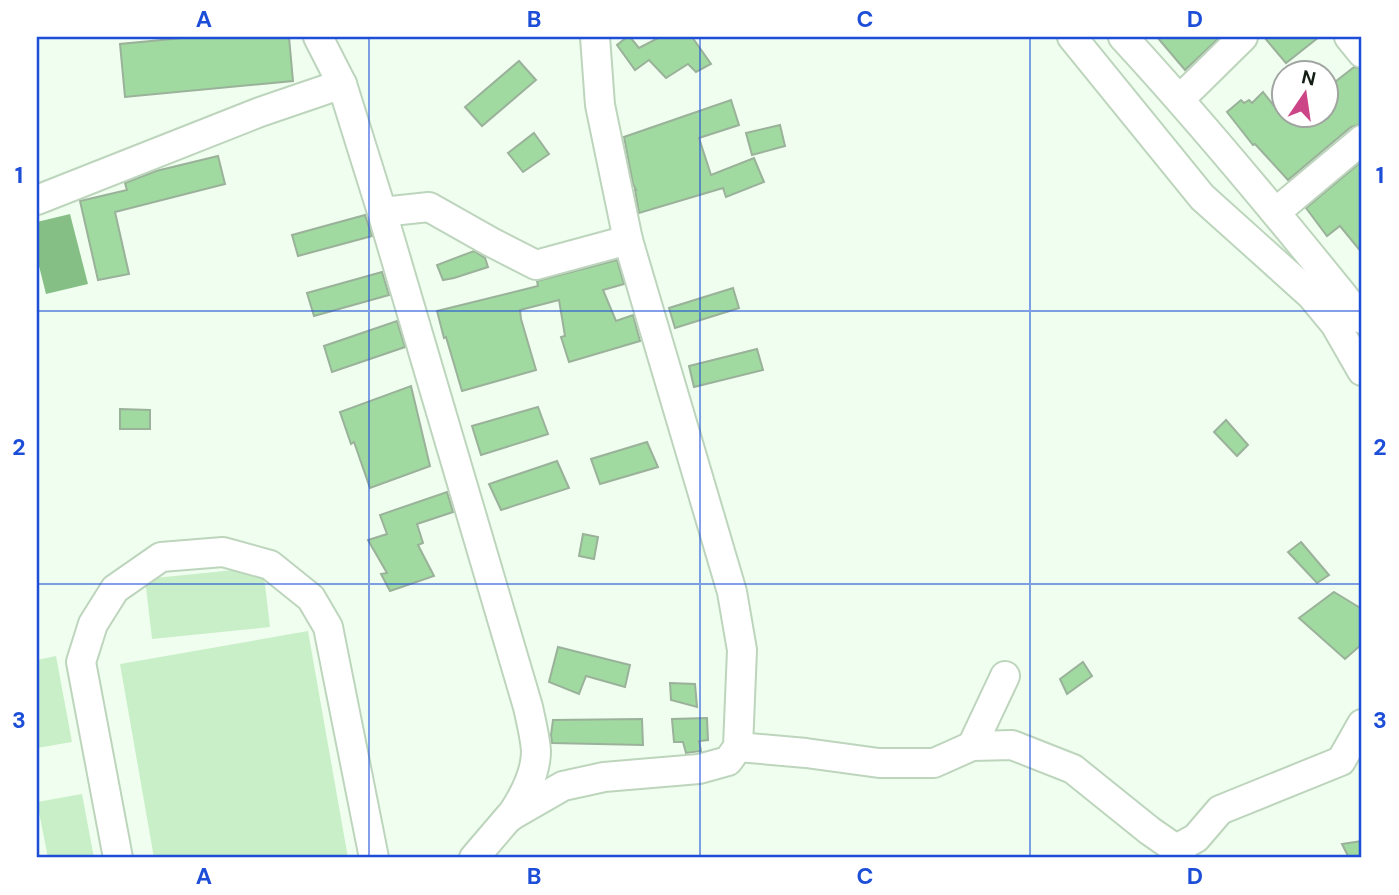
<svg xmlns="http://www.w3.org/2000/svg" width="1399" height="895" font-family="'DM Sans',sans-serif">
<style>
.green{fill:#c9efc8}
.water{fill:#86bf86}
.building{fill:#a0daa0;stroke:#9ab19a;stroke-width:2}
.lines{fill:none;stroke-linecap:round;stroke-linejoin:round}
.minor-casing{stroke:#bdd5bc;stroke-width:32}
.minor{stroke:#fff;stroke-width:28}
.grid{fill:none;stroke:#1d4ed8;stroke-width:2;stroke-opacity:0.55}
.neatline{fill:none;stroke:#1d4ed8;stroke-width:2.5}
.grid-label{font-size:23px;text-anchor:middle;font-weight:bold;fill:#1d4ed8}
</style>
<rect width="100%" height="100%" fill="#f0feef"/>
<g class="green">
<polygon points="263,567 270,627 152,639 145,579"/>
<polygon points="308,631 348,858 154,858 120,664"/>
<polygon points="56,656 72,742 37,748 37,660"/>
<polygon points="82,794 94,858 48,858 37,802"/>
</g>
<polygon class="water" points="70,214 88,284 46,294 37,258 37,222"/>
<g class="building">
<polygon points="193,37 289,37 293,81 125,97 120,44"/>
<polygon points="627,37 630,37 639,48 660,37 692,37 711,64 696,72 688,64 666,78 649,60 635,70 617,45"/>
<polygon points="1157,37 1220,37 1185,70"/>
<polygon points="1264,37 1319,37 1286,63"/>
<polygon points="519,61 536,80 482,126 465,107"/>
<polygon points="1354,67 1362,69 1362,124 1351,127 1288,180 1255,144 1253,145 1227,112 1241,100 1244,103 1249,100 1252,103 1263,92 1282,116 1326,116 1326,89"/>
<polygon points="731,100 739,125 699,138 711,175 754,158 764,182 726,197 723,188 639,213 635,190 636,190 633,184 624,137"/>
<polygon points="780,125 785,146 752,155 746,133"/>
<polygon points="534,133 549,154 523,172 508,153"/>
<polygon points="218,156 225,184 115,212 129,274 98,280 80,201 127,190 125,183 156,171"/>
<polygon points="1362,161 1362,253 1340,226 1327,236 1306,208"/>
<polygon points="365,215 372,236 298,256 292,235"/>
<polygon points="474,251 485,258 488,267 454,278 443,280 437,265"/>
<polygon points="617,260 624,284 603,290 616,321 633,315 640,341 569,362 561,337 565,336 559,300 520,310 521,319 536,370 462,391 446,337 444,338 437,311 538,286 537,281"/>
<polygon points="382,272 389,295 314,316 307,293"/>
<polygon points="733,288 739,308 675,328 669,308"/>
<polygon points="397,321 405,347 332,372 324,346"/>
<polygon points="757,349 763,370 694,387 689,366"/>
<polygon points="411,386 430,466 370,488 354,442 351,444 340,412"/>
<polygon points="538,407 548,434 481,455 472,426"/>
<polygon points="120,409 150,410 150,429 120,429"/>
<polygon points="1226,420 1248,445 1237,456 1214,432"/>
<polygon points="647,442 658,467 600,484 591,459"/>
<polygon points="557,461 569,488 501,510 489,484"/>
<polygon points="447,492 453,512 417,524 423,543 418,545 434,576 390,591 381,574 387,573 368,540 387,534 380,515"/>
<polygon points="583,534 598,537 594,559 579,556"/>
<polygon points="1301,542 1329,575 1317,583 1288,552"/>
<polygon points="1334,592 1362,609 1362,644 1345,659 1299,618"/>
<polygon points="558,647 630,665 625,687 586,676 579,694 549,682"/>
<polygon points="1083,662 1092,676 1067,694 1060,679"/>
<polygon points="670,683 695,684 697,707 671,700"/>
<polygon points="707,718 708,740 699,741 701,751 686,753 683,742 674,742 672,719"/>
<polygon points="642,719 643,745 552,743 551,735 553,720"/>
<polygon points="1362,841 1362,858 1349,858 1342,844"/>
</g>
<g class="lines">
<defs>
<g id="minor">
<path d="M318 37 342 84 382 212 528 707C531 721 535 736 536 751 536 774 523 798 510 817"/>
<polyline points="1072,37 1202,197 1311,295 1335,324 1362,371"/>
<path d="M1123 37C1207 128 1285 223 1362 319"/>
<polyline points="1349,37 1362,53"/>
<polyline points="1180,99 1243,37"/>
<polyline points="37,200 260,112 342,84"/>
<polyline points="382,212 429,207 491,242 536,265 628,240"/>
<polyline points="1276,212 1362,140"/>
<polyline points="972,746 1005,676"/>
<polyline points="738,747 806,753 879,763 934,763 972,746 1012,745 1073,769 1150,831 1176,849 1182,858"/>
<polyline points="1176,849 1196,838 1220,810 1341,761 1362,724"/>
<polyline points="118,858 81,662 93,624 115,589 161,557 223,552 270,565 311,598 328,627 374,858"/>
<polyline points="474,858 509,817 563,786 604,777 699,769 728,761 738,747 742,650 732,592 628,240 600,105 595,37"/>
</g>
</defs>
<use href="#minor" class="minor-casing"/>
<use href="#minor" class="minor"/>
</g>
<path class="grid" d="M369 37V858M700 37V858M1030 37V858M37 311H1362M37 584H1362"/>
<rect width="1399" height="895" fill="none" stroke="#ffffff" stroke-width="77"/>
<g transform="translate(1305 94) rotate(13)"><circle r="33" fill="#ffffff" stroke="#a1a5a1" stroke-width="2"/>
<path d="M0-5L12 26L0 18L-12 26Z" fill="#cc4586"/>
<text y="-10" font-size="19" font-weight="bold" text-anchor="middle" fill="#141d14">N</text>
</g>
<rect x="38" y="38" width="1322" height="818" class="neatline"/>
<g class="grid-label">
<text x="204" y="27">A</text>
<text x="534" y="27">B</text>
<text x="865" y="27">C</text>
<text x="1195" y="27">D</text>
<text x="19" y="183">1</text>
<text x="1380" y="183">1</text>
<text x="19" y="455">2</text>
<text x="1380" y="455">2</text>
<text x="19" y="728">3</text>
<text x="1380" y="728">3</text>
<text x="204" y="884">A</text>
<text x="534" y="884">B</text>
<text x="865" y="884">C</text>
<text x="1195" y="884">D</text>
</g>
</svg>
